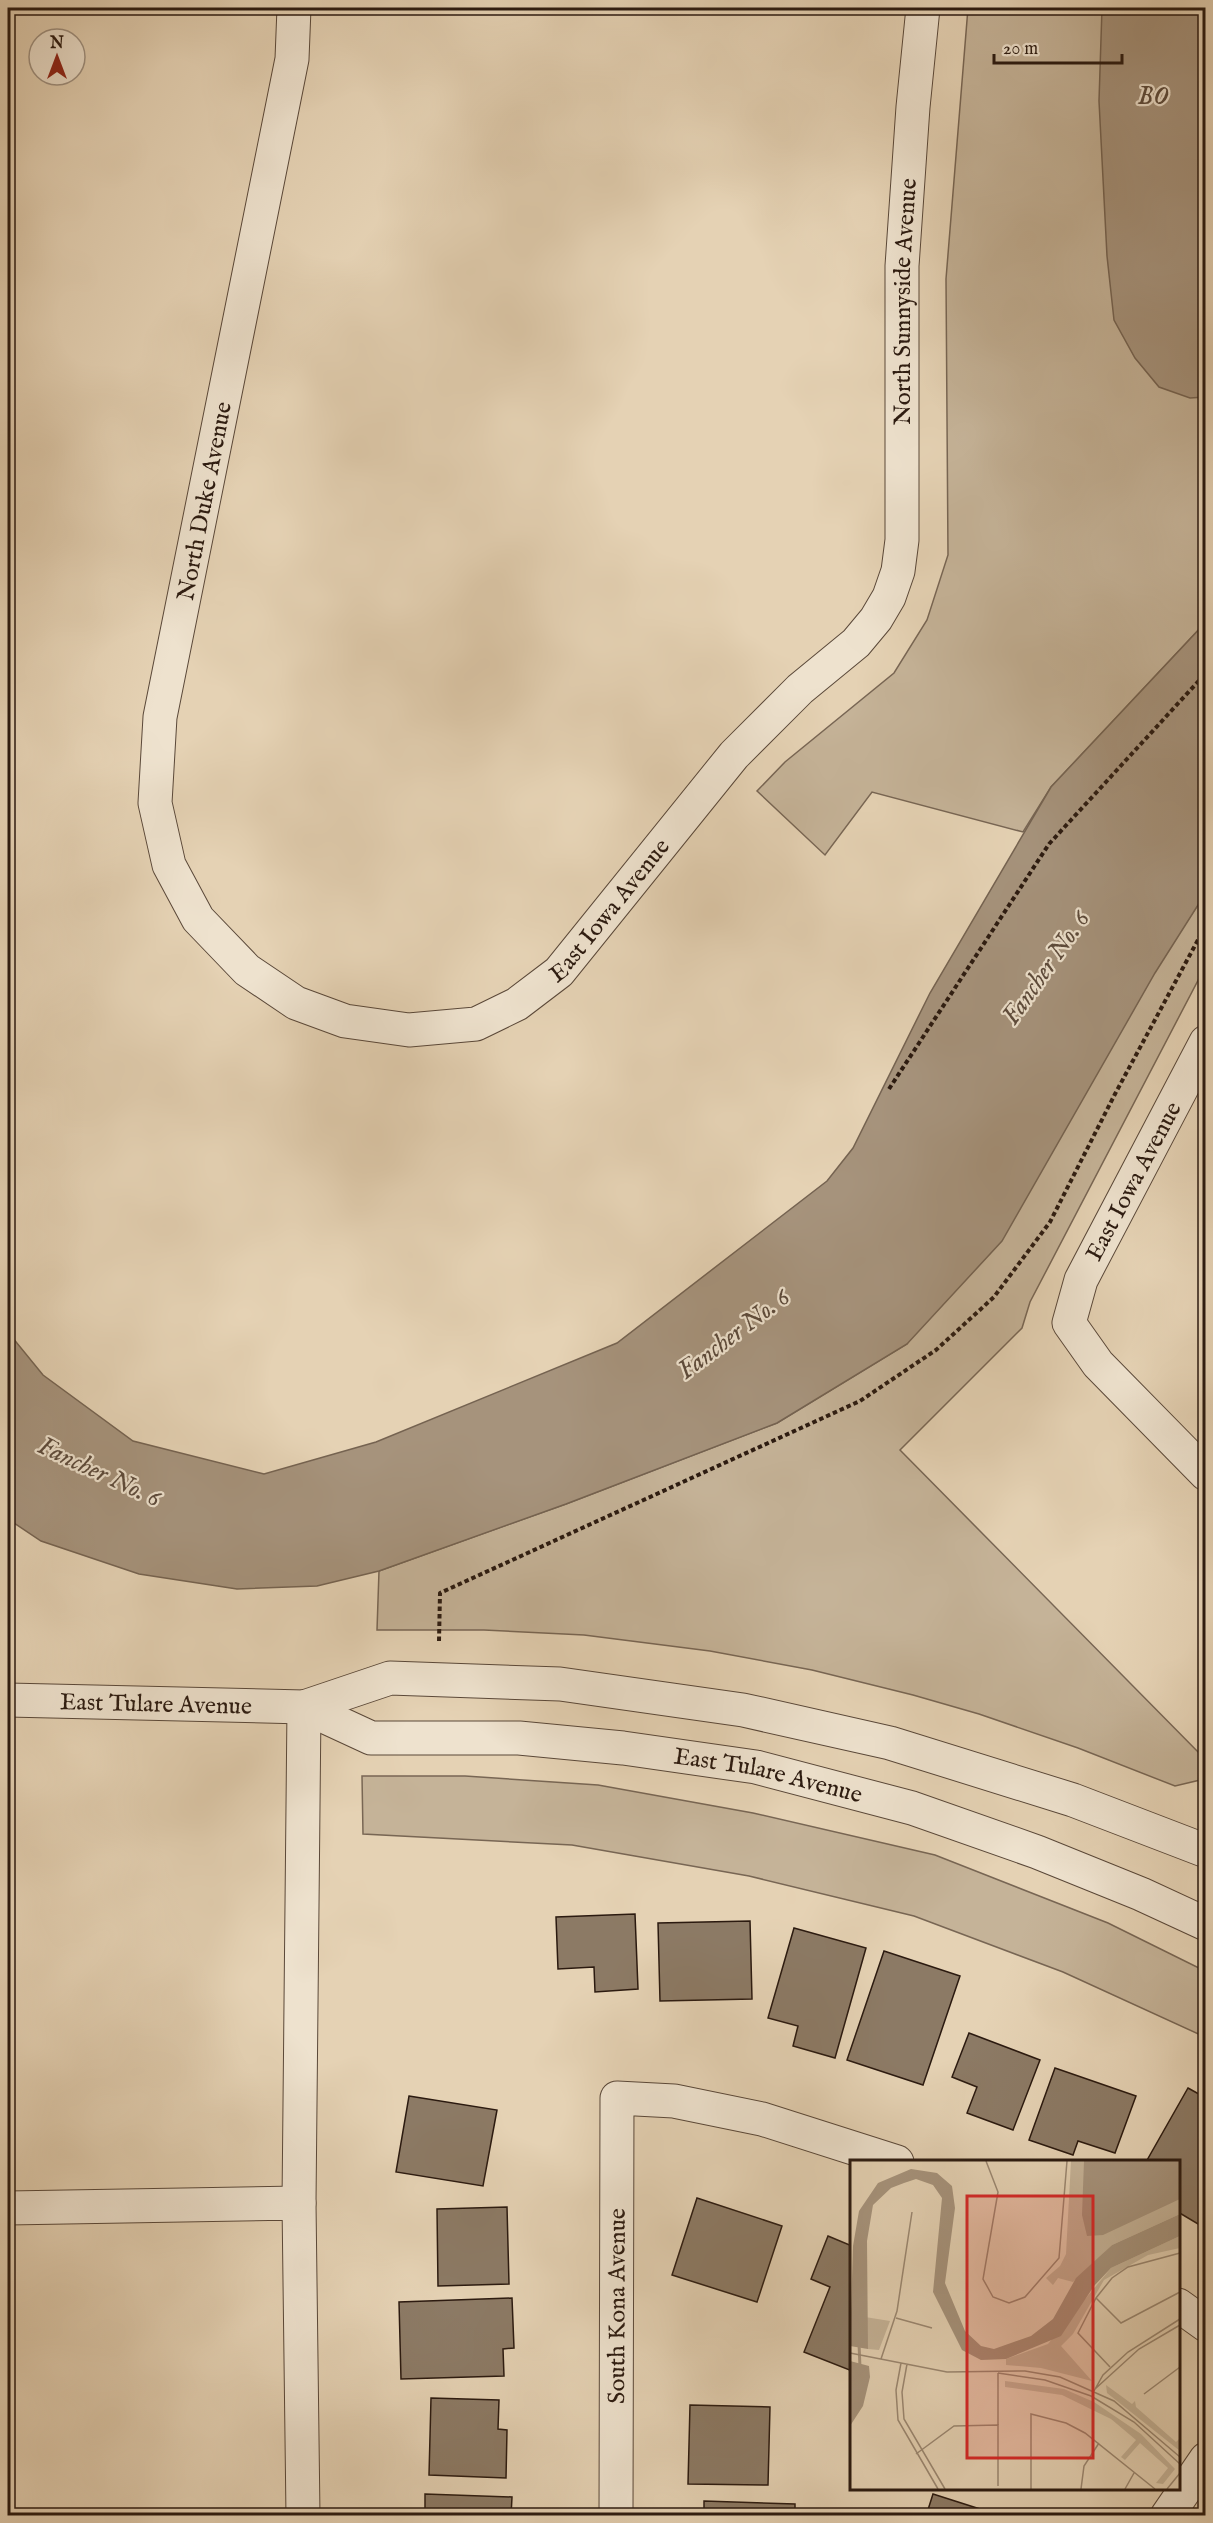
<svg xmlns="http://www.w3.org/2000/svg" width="1213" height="2523" font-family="'IM FELL English',serif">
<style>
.green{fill:#c5b398;stroke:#786654;stroke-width:1.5}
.water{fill:#a6937c;stroke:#756351;stroke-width:1.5}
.building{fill:#8c7a65;stroke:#2b1a10;stroke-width:1.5}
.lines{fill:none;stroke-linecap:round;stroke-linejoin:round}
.minor-casing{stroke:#5a4839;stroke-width:35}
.path{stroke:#2b1a10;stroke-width:4;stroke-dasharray:4.5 3;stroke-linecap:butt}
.minor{stroke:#eee2ce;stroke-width:33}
.labels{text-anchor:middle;stroke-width:4.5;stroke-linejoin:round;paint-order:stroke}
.street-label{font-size:24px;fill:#2b1a10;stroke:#eee2ce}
.water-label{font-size:26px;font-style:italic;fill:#5c4a3b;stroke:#eee2ce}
.inset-river{fill:none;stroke:#a6937c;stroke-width:3}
.inset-road{fill:none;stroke:#9b8872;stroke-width:1.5}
.view{fill:#d62828;fill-opacity:0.15;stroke:#d62828;stroke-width:3}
.inset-edge{fill:none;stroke:#2b1a10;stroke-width:3}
</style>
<rect width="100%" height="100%" fill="#e5d2b4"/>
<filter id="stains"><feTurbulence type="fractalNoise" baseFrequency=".00333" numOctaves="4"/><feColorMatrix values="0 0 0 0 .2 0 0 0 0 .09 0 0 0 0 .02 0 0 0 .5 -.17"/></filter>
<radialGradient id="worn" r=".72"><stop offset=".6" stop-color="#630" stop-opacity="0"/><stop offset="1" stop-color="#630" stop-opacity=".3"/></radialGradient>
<g class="green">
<polygon points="968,8 1205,8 1205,623 1051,787 1023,832 872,792 825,855 757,791 785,762 894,673 927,620 948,555 946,279"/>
<polygon points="1205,894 1205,967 1030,1302 1022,1328 900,1450 1205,1759 1205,1772 1200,1780 1175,1786 1078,1748 979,1714 913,1695 812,1670 710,1651 584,1635 484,1630 377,1630 379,1571 566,1504 777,1423 907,1344"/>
<polygon points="362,1776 465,1776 598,1785 753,1813 935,1855 1108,1923 1205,1971 1205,2037 1063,1972 914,1916 749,1876 572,1845 363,1834"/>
</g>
<g class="water">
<polygon points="1102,8 1205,8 1205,397 1190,398 1159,387 1135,358 1114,320 1107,256 1099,101"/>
<polygon points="1205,623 1205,894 1155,973 1002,1241 907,1344 777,1423 566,1504 379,1571 317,1586 237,1589 139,1574 41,1541 8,1519 8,1332 43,1375 133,1441 264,1474 376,1442 617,1343 827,1181 853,1148 930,993 1051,787"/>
</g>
<g class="building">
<polygon points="635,1914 638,1989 595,1992 594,1967 558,1969 556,1917"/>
<polygon points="750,1921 752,1999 660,2001 658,1923"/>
<polygon points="794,1928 866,1948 835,2058 793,2046 798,2026 768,2018"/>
<polygon points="884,1951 960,1976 923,2085 847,2060"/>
<polygon points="969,2033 1040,2060 1013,2130 967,2113 977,2087 952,2077"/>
<polygon points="1055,2068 1136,2096 1115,2153 1078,2141 1073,2155 1029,2140"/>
<polygon points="1188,2088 1206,2098 1206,2211 1198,2224 1178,2212 1178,2162 1146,2162"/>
<polygon points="409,2096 497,2110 483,2186 396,2172"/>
<polygon points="697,2198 782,2226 757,2302 672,2275"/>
<polygon points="507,2207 509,2284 438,2286 437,2209"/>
<polygon points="828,2236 852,2246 852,2371 804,2352 830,2287 811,2279"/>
<polygon points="512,2298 514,2348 503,2349 504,2376 401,2379 399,2302"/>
<polygon points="431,2398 499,2400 498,2429 507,2430 506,2478 429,2475"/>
<polygon points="690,2405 770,2407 768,2485 688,2484"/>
<polygon points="425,2494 512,2497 511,2516 425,2516"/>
<polygon points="933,2494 1002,2516 926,2516"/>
<polygon points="704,2501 795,2504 795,2516 704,2516"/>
</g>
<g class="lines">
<defs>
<g id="minor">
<path id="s1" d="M294 8 292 59 160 717 155 803 169 865 198 919 247 970 296 1003 345 1021 409 1030 476 1024 517 1004 559 972 734 755 800 689 856 643 876 619 889 597 898 571 902 540V266L913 107 923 8"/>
<polyline points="1206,1042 1081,1280 1069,1323 1098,1364 1206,1474"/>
<path id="s2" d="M8 1700 304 1707 390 1678 560 1684 743 1710 890 1743 1073 1800 1206 1851"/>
<path id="s3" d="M304 1707 371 1738H519L623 1748 756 1767 912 1808 1037 1852 1141 1894 1206 1924"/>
<polyline points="299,2203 304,1707"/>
<polyline points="8,2208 299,2203 303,2516"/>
<polyline points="1178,2305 1206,2325"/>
<path id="s4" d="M616 2516 617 2098 674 2101 762 2119 897 2162"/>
<polyline points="1167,2516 1206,2459"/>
</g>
</defs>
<use href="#minor" class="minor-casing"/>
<g class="path">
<polyline points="889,1089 1049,844 1206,673"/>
<polyline points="439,1641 440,1593 860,1401 936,1350 994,1297 1050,1222 1115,1094 1206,925"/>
</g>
<use href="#minor" class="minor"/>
</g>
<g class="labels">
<g class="street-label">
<text dy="8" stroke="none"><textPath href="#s1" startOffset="2144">North Sunnyside Avenue</textPath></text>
<text transform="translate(204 501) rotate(-79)" y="8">North Duke Avenue</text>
<text dy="8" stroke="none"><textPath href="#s1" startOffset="1425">East Iowa Avenue</textPath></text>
<text transform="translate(1133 1181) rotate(-62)" y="8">East Iowa Avenue</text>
<text dy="8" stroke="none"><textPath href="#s2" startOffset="148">East Tulare Avenue</textPath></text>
<text dy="8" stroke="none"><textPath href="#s3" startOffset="474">East Tulare Avenue</textPath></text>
<text dy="8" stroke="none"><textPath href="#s4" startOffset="210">South Kona Avenue</textPath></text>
</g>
<g class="water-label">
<text x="1153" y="104">BO</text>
<text transform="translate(1045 967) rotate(-55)" y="9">Fancher No. 6</text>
<text transform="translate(733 1333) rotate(-37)" y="9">Fancher No. 6</text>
<text transform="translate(100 1471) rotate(25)" y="9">Fancher No. 6</text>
</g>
</g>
<g transform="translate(850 2160)">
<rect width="330" height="330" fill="#e5d2b4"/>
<path d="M221 1H330V54L262 85 223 122 208 118 203 125 196 118 210 106 216 94ZM330 76V88L298 95 254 120 223 174 211 186 242 221 191 208 156 205V199L198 184 261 108ZM15 157 40 161 29 190 18 189ZM155 221 214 229 244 242 291 274 325 309 313 324 306 323 318 308 290 283 275 300 271 297 286 280 261 259 212 235 155 227ZM256 225 282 244 285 241 286 247 326 282 329 279 330 291 257 233Z" fill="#c5b398"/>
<path d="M234 1H330V39L253 75 237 76 232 55ZM61 9 87 13 102 26 105 48 95 123 115 171 131 186 144 189 181 176 203 159 226 118 262 85 330 54V76L261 108 244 126 211 176 156 199 131 200 112 190 83 132 92 38 83 25 66 19 54 23 41 28 23 45 17 81 18 189 0 186 3 86 9 51 28 23ZM0 201 19 206 20 217 13 246 0 266Z" fill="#a6937c"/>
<path class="inset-river" d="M9 183 10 208"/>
<path class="inset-road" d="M136 1 148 32 133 119 143 137 159 143 175 137 209 98 217 1M246 138 271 163 330 132M46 158 82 168M0 193 97 212 175 211 210 217 264 241 330 297M31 199 47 151 62 52M51 203 46 230 48 260 88 329M57 204 52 232 54 259 95 329M260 207 228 173 246 138 262 118 278 107 330 93M148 213 195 220 241 236 284 262 330 304M245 229 289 189 330 165M244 231 253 215 278 192 330 159M294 234 330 207M148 265V213M66 294 104 266 148 265V326M181 329V254L216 263 235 273 305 329M231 329 234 306 249 283M275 329 284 313M317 329 330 313"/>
<path class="view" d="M117 36H243V298H117Z"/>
<rect width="330" height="330" class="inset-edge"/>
</g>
<rect width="1213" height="2523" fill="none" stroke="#e5d2b4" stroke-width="30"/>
<rect x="9" y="9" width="1195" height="2505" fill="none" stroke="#2b1a10" stroke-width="3"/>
<rect x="15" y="15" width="1183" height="2493" fill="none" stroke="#2b1a10" stroke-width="1.5"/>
<g transform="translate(57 57)"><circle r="28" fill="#eee2ce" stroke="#a09282" stroke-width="1.5"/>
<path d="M0-4.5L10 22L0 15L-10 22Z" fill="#8f2418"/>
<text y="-9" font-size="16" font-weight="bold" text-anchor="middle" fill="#2b1a10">N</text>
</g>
<path d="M994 54v9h128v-9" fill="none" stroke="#2b1a10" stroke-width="3"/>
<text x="1003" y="54" font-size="18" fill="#2b1a10" stroke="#eee2ce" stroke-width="4.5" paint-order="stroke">20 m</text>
<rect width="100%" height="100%" filter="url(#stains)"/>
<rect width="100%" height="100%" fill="url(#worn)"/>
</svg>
